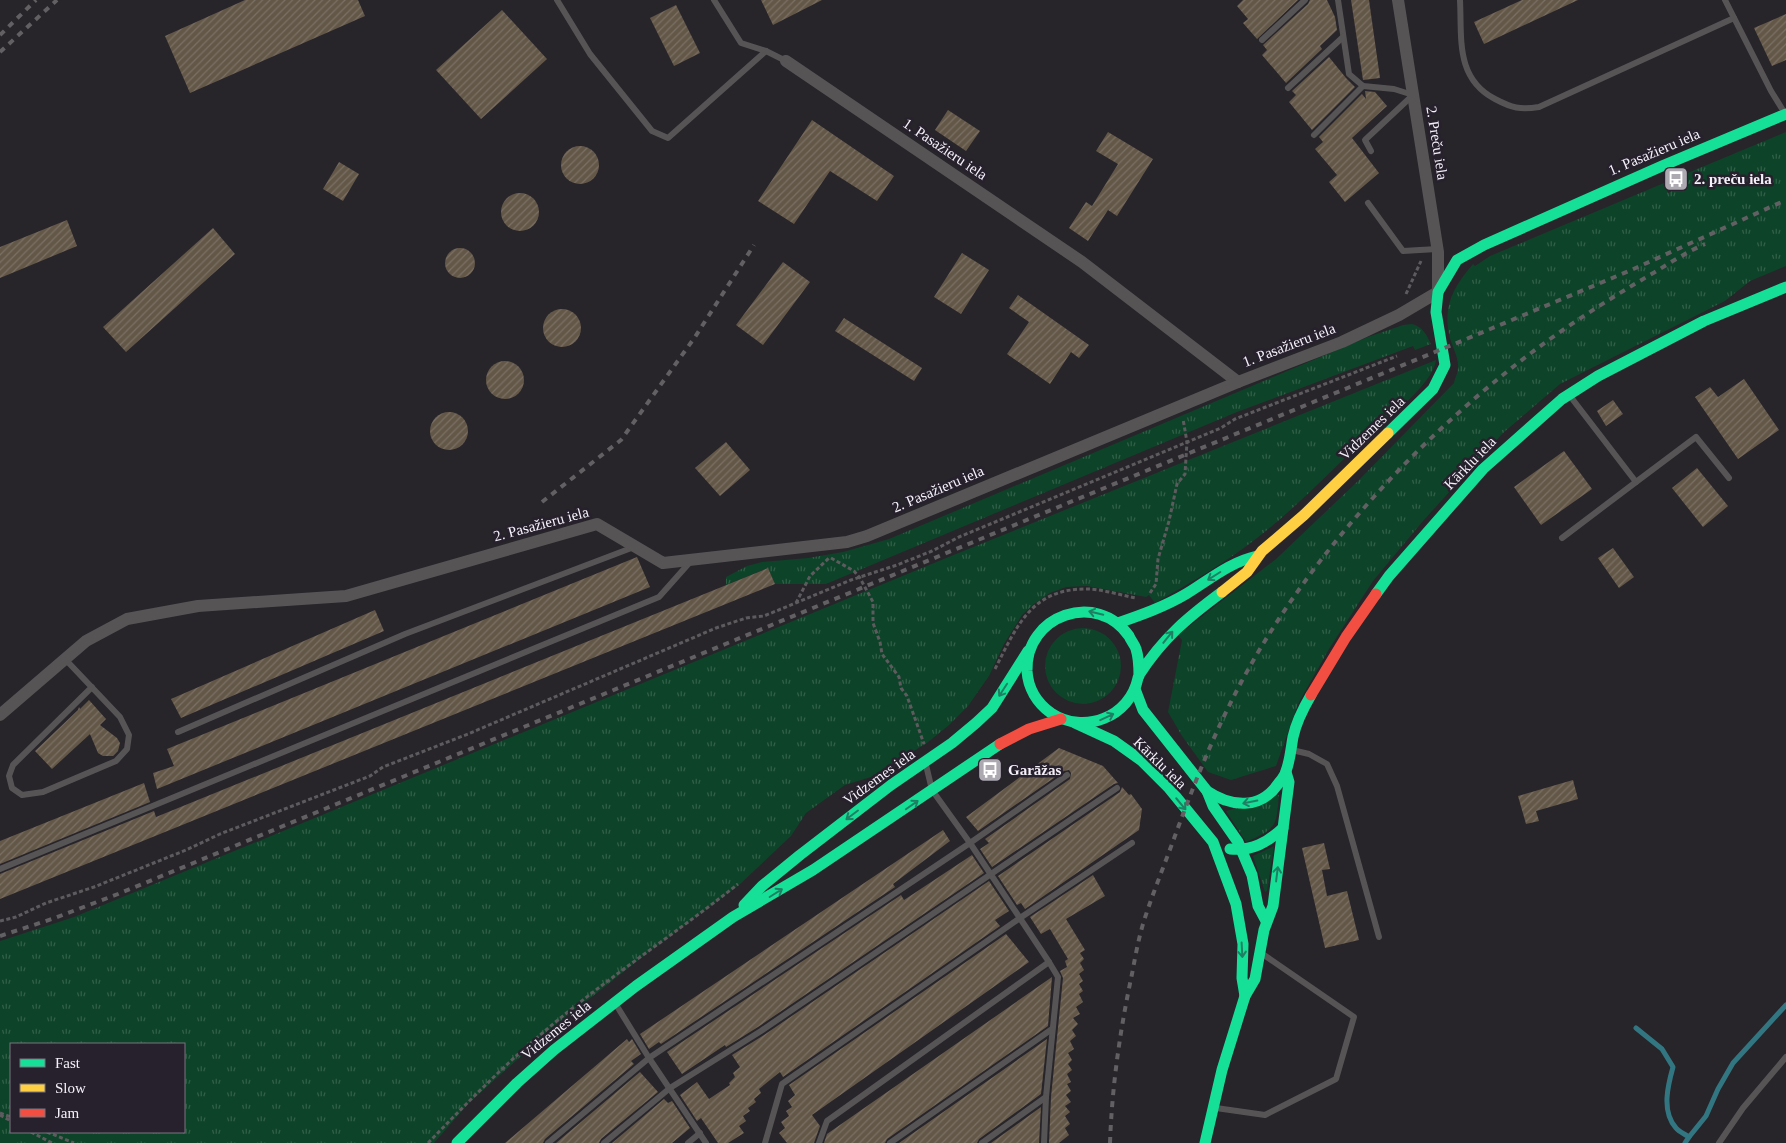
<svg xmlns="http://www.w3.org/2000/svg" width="1786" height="1143" font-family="Georgia,serif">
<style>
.grass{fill:url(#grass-tufts);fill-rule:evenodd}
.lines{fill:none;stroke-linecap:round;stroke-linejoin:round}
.stream{stroke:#327682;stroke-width:5}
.building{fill:url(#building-hatch)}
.path{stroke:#5d5b5e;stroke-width:3;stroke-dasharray:4 2.5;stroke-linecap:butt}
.lane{stroke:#575455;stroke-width:6}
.street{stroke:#575455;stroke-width:12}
.fast{stroke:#16e098;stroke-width:11}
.slow{stroke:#ffcf43;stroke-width:11}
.jam{stroke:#f24e42;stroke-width:11}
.rail{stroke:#636064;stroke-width:4;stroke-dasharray:6 6;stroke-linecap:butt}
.oneway{stroke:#1e8062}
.labels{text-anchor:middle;stroke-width:5;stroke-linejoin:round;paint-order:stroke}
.street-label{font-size:15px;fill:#f5f1fa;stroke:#27212d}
.poi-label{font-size:15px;font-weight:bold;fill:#f5f1fa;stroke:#27212d;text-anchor:start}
</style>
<defs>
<pattern id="grass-tufts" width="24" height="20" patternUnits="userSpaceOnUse" patternTransform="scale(1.25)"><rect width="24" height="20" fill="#0d4328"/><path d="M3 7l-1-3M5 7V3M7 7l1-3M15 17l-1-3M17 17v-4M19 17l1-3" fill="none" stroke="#315f48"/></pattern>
<pattern id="building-hatch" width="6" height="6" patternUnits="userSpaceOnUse" patternTransform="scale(1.25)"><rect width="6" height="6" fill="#635748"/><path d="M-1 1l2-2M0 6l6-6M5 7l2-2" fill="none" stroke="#7a7063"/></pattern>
</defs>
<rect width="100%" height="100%" fill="#27242a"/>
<g class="grass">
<path d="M1786 132V266L1750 281 1725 301 1560 384 1503 433 1423 521 1373 581 1329 649 1298 704 1276 766 1231 780 1208 772 1182 736 1168 712 1182 640 1178 635 1276 559 1358 481 1454 383C1455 378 1458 372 1458 368 1459 357 1451 345 1449 334 1443 305 1454 286 1473 264L1475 266 1490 256 1664 183 1668 193 1682 186 1678 177Z"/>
<path d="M1412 324C1423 327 1426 334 1431 344L1415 350 1413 346 1237 412 826 584H775L768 568 726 585V577L747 566 762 562 808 558 843 552 889 539 1368 337 1403 325Z"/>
<path d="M1436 360C1433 386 1380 424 1361 443 1326 475 1295 509 1257 538 1225 563 1190 583 1155 603L1149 595 1146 597 1087 586 1066 587 1050 593 1034 604 1022 615 1004 644 989 676 968 706 949 725 927 743 871 777 845 785 806 813 791 836 739 885 650 951 550 1030 468 1104 434 1143H0V941L74 917 956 554ZM11 1044H184V1132H11Z"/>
<circle cx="1083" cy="666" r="38"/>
<path d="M1279 795C1276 828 1277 828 1246 842L1226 811Z"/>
<polygon points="1274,846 1267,891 1265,892 1253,856"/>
</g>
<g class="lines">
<g class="stream">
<path d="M1636 1028 1662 1049 1673 1067C1668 1085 1661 1111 1676 1128 1679 1132 1685 1134 1689 1137L1685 1143"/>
<polyline points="1689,1137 1706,1116 1718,1089 1733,1063 1786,1005"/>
</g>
</g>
<g class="building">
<polygon points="245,0 358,0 365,16 190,93 165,36"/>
<polygon points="761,0 822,0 773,25"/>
<polygon points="1243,0 1298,0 1257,39 1243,23 1248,19 1237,6"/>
<polygon points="1310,0 1327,0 1335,17 1337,30 1320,46 1322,49 1286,83 1262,55 1267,50 1263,45 1308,4"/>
<polygon points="1351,0 1369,0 1380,78 1363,80"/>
<polygon points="1522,0 1578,0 1484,44 1474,22"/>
<polygon points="676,5 700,53 674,66 650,18"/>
<polygon points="502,10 547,59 481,119 436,70"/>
<polygon points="1786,14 1786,60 1772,66 1754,28"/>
<polygon points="1329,57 1346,78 1355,87 1312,130 1289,102 1296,95 1292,91"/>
<polygon points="1365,91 1375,92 1387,106 1352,138 1379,173 1345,202 1329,182 1337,175 1315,149 1323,142 1319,137 1362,94 1366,99"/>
<polygon points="948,110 980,131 966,151 935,130"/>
<polygon points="812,120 894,176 877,201 830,171 794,224 758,201"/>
<polygon points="1108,132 1153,159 1117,216 1108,210 1088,241 1069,228 1086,202 1092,206 1118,164 1096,151"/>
<circle cx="580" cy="165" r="19"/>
<polygon points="339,162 359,174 343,201 323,189"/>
<circle cx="520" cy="212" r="19"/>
<polygon points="67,220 77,246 0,278 0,247"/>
<polygon points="213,228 235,254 126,352 103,327"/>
<circle cx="460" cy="263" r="15"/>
<polygon points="962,253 989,270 961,314 934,297"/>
<polygon points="783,262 810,282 763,345 736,325"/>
<polygon points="1018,295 1089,345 1079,358 1071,352 1050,384 1007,354 1029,322 1009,308"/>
<circle cx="562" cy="328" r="19"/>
<polygon points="844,318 922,368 914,381 835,331"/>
<circle cx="505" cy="380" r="19"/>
<polygon points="1744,379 1779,430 1738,459 1695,397 1710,387 1718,397"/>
<polygon points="1613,400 1623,414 1606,426 1597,411"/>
<circle cx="449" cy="431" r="19"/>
<polygon points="726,442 750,470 720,496 695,468"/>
<polygon points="1564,451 1592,489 1541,525 1514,487"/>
<polygon points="1697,468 1728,506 1703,527 1672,488"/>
<polygon points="1613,548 1634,577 1619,588 1598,558"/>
<polygon points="637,557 650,587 157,789 153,773 174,766 167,749"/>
<polygon points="768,568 775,584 0,899 0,874 154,811 156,817"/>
<polygon points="375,610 384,631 181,718 171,699"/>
<polygon points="89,700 106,719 100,725 117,738 120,743 118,751 113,756 103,756 98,753 90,734 52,769 35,751 78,710 79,707 80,709"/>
<polygon points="1059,748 1103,766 1118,783 1114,784 992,867 980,849 989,843 985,839 1070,779 1071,773 1069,770 1064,771 978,831 966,817"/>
<polygon points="1573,780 1578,799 1536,811 1539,821 1526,824 1518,796"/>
<polygon points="144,783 150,802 0,864 0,841"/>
<polygon points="1122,787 1129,795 1131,794 1142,809 1139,830 1025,909 1021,903 1017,905 998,876 1120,792"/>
<polygon points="943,830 950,841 893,884 895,887 661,1044 659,1042 649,1049 640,1034"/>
<polygon points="1324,843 1330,869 1322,870 1327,896 1347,891 1359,940 1325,948 1302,848"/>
<polygon points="972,855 984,873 758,1027 726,1047 725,1045 682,1074 667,1052 901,895 904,900"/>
<polygon points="1093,875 1105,896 1066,919 1085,950 1080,953 1084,959 1080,963 1084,970 1079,974 1083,981 1079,984 1083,991 1079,994 1083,1002 1076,1007 1080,1014 1073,1018 1078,1024 1072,1030 1076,1036 1070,1041 1074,1049 1068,1053 1072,1060 1068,1064 1072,1070 1067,1074 1071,1082 1067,1084 1071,1091 1066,1095 1071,1102 1065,1106 1070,1112 1065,1116 1070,1124 1065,1128 1069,1135 1059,1143 1049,1143 1051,1097 1063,978 1060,971 1067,967 1065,961 1068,959 1050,929 1041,934 1030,917"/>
<polygon points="989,881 1009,911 995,920 1000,926 783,1077 780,1072 759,1089 761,1093 754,1099 756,1102 748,1108 750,1111 743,1116 746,1121 739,1126 744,1133 728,1143 718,1143 701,1118 697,1121 680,1095 697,1082 709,1099 730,1085 729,1083 735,1077 733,1073 740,1067 732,1055 764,1035"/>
<polygon points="1006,934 1029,962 812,1115 820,1126 814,1143 787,1143 779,1133 785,1128 781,1122 789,1116 786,1111 792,1107 788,1101 795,1095 789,1085"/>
<polygon points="1052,977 1048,1026 887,1139 885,1143 824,1143 827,1134"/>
<polygon points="627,1039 629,1042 632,1039 641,1054 631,1061 634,1064 545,1139 543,1143 505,1143"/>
<polygon points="1047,1039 1041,1094 979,1139 977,1143 899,1143"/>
<polygon points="640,1072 658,1092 601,1139 599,1143 556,1143"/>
<polygon points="664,1099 668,1103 672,1101 690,1128 672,1143 612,1143"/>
<polygon points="1041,1107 1039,1143 991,1143"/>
</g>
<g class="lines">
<g class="path">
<polyline points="1406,294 1421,261"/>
<polyline points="831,558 854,571 860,578 873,602 873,623 880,642 882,654 899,677 901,688 907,696 924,744"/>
<polyline points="1150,593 1156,584 1158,559 1169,521 1177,484 1185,474 1187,442 1183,419"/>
<polyline points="796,603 810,576 829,558"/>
<path d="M995 669C1017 626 1031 589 1086 589 1102 589 1120 595 1136 598"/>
<polyline points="0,921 16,917 46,903 94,887 186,850 220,834 370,776 383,767 468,734 716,628 746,618 764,616 851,580 897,565 932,551 959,537 1221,428 1235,419 1397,356"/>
<polyline points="0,1113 11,1117"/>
<polyline points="0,1115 11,1121"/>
<polyline points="31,1132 52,1143"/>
<polyline points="47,1132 74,1143"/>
<path d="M428 1143C466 1104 504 1065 546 1030 607 978 675 934 738 884"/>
</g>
<g class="lane">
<polyline points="557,0 590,54 652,131 668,138 766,51"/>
<polyline points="714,0 741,43 766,51 786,61"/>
<polyline points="1338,0 1349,74 1363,86 1394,89 1413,95"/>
<path d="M1460 0C1462 38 1455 78 1495 99 1512 108 1520 110 1539 107L1734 18"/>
<polyline points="1725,0 1771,91 1784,112"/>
<polyline points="1262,40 1305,0"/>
<polyline points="1288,88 1343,37"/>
<polyline points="1314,135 1363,86"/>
<polyline points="1371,151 1365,140 1413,95"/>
<polyline points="1368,203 1403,251 1437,249"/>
<polyline points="1636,482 1696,437 1729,478"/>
<polyline points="1562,538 1636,482 1570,396"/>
<polyline points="65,659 120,717 129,735 127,749 116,761 43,792 22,795 12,788 9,776 13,765 92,687"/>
<polyline points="178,732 405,634 634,547"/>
<polyline points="1292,750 1309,754 1327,764 1337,786 1379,937"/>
<polyline points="0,869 659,597 691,561"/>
<polyline points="615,1003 649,1058 706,1143"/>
<polyline points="1216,1108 1265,1115 1336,1079 1354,1017 1264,955"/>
<polyline points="548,1143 649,1058 970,843 1067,775"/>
<polyline points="604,1143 670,1088 761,1031 1117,788"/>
<polyline points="688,1143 700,1133"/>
<polyline points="765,1143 782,1084 1020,918 1132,843"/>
<polyline points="819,1143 827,1121 1049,962 970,843 932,790 926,765"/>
<polyline points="890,1143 1052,1029"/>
<polyline points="982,1143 1046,1097 1058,977 1049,962"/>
<polyline points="1044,1143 1046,1097"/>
<polyline points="1719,1143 1743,1108 1786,1057"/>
</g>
<g class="street">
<polyline points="786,61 1082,262 1238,382"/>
<polyline points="0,715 86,641 127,619 198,606 346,596 597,524 663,563 847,542 867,536 1238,382 1342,342 1399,315 1438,292 1438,252 1398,0"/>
</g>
<g class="fast">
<polyline points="1388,433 1433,389 1445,365 1436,312 1438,292 1457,260 1484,245 1662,166 1786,114"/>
<polyline points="1376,594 1389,576 1483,469 1562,399 1598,376 1704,321 1786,287"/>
<path d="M1118 623C1141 615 1164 607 1186 594 1209 580 1230 562 1257 556"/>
<path d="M1139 676C1139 667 1139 658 1136 649 1135 645 1131 641 1129 636 1097 590 1025 615 1027 671 1028 688 1037 703 1051 713 1084 735 1130 717 1138 678L1139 675C1163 638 1187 618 1222 592"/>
<path d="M1135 689 1143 710 1207 791C1231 807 1260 810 1278 784 1281 780 1285 776 1286 771 1290 761 1291 748 1293 737 1296 723 1304 707 1311 695"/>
<polyline points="1075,723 1114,741 1142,761 1168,787 1213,842 1236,904 1243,944 1242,978 1245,996"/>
<polyline points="1207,791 1213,806 1238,842 1252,875 1258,906 1266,921"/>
<path d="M1230 849C1252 851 1267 843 1283 828"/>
<polyline points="744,905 762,886 800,855 891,785 952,743 976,723 992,708 1028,651"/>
<polyline points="457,1143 517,1083 554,1050 636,986 733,917 813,870 1000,744"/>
<polyline points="1205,1143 1222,1070 1245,996 1255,979 1264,930 1273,906 1289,782 1286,772"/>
</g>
<polyline class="slow" points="1222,592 1247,572 1262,551 1304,515 1388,433"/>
<g class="jam">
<polyline points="1311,695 1346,637 1376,594"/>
<polyline points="1000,744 1029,729 1061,719"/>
</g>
<g class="rail">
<polyline points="0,35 36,0"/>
<polyline points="0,52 57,0"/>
<polyline points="542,502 621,440 695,337 754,245"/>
<polyline points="0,936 52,919 118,894 1464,340 1629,271 1786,200"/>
<path d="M1110 1143C1112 1086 1120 1030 1132 974 1135 958 1138 941 1143 924 1151 898 1162 871 1172 844 1190 795 1209 745 1233 698 1303 559 1425 429 1550 339 1584 315 1619 293 1655 272 1671 262 1687 252 1705 244"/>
</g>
</g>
<defs><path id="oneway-shaft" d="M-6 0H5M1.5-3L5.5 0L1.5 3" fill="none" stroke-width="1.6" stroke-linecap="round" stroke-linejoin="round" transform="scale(1.25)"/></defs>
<g class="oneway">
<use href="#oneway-shaft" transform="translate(1214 576) rotate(148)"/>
<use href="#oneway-shaft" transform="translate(1096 613) rotate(-166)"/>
<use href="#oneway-shaft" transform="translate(1168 637) rotate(-51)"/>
<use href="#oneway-shaft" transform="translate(1003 690) rotate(123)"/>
<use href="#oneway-shaft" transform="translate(1107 717) rotate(-25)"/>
<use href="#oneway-shaft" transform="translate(1250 802) rotate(169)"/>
<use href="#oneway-shaft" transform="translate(1181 804) rotate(50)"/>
<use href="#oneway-shaft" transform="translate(912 805) rotate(-35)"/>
<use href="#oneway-shaft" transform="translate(852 815) rotate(143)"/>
<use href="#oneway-shaft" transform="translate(1277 874) rotate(-83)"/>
<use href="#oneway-shaft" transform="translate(776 893) rotate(-32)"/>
<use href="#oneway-shaft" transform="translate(1242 950) rotate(87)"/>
</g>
<defs>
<symbol id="bus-square" viewBox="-11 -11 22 22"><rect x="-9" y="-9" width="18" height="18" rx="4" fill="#ada9b1" stroke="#27212d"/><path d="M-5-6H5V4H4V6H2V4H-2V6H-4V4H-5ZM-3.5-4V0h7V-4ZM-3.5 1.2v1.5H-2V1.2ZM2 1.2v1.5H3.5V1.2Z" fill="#fff"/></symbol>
</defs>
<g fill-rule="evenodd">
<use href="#bus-square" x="1662" y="165" width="28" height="28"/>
<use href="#bus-square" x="976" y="756" width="28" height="28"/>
</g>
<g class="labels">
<g class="street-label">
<text transform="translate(1437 143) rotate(81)" y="5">2. Preču iela</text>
<text transform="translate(945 149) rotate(34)" y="5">1. Pasažieru iela</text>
<text transform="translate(1654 152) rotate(-23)" y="5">1. Pasažieru iela</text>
<text transform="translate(1289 345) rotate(-21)" y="5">1. Pasažieru iela</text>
<text transform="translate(1372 428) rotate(-44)" y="5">Vidzemes iela</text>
<text transform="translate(1470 463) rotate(-46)" y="5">Kārklu iela</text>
<text transform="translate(938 489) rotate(-23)" y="5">2. Pasažieru iela</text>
<text transform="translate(541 524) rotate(-15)" y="5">2. Pasažieru iela</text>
<text transform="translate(1160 763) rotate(44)" y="5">Kārklu iela</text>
<text transform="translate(879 777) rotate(-36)" y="5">Vidzemes iela</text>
<text transform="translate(556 1030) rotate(-39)" y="5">Vidzemes iela</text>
</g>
<g class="poi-label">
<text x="1694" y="184">2. preču iela</text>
<text x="1008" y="775">Garāžas</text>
</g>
</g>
<rect x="10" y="1043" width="175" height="90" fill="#27212d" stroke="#79747f"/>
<rect x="20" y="1059" width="25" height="8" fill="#16e098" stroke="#79747f"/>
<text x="55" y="1068" font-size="15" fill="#f5f1fa">Fast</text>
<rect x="20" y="1084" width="25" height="8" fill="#ffcf43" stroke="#79747f"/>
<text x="55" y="1093" font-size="15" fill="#f5f1fa">Slow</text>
<rect x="20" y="1109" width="25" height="8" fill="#f24e42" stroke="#79747f"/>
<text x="55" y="1118" font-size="15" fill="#f5f1fa">Jam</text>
</svg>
